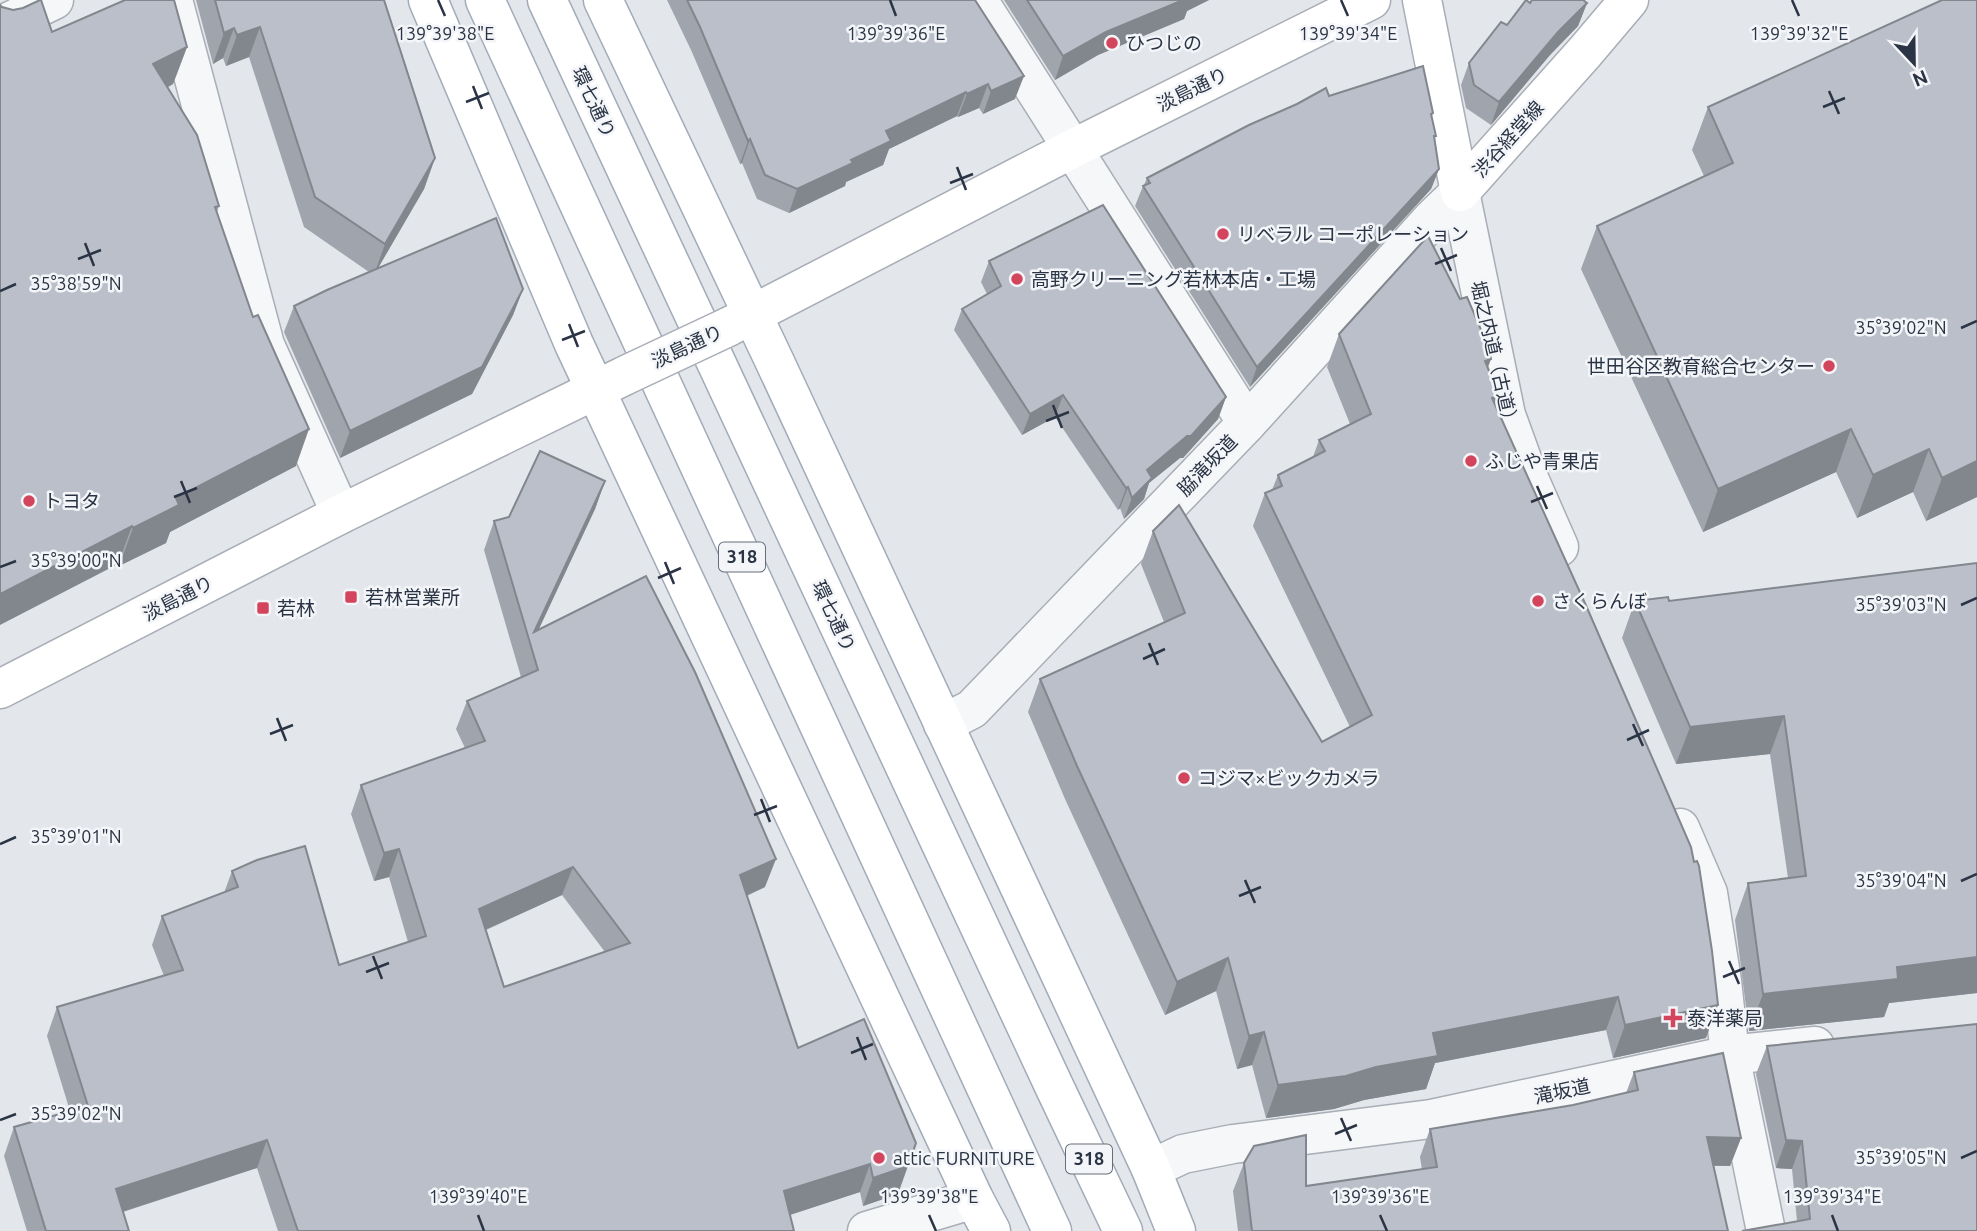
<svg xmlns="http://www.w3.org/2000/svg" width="1977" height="1231" font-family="Ubuntu,'Noto Sans JP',sans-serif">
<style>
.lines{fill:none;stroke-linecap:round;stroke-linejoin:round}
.street-casing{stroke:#a8adb6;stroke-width:41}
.secondary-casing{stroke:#a8adb6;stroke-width:41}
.primary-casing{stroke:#a2abb8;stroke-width:41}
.street{stroke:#f6f7f9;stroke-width:38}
.secondary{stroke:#fff;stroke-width:38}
.primary{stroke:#fff;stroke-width:38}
.secondary-bridge-casing{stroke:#a8adb6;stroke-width:41;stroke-linecap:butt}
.secondary-bridge{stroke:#fff;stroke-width:38}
.wall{fill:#a0a4ad;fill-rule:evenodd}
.shaded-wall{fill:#82868d}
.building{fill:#babfc9;stroke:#82868d;stroke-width:2;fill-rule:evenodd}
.ticks{fill:none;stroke:#2a3444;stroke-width:2.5}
.poi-dot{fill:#d3455d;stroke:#f3f5f8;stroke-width:2.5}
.labels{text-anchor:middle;stroke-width:5;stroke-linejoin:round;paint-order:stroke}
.shield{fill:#f3f5f8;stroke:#666e7a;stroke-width:2}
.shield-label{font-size:18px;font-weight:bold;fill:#2a3444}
.poi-label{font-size:19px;fill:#2a3444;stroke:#f3f5f8;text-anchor:start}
.street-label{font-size:19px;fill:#2a3444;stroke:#f3f5f8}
.ticks-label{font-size:18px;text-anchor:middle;fill:#2a3444;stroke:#f3f5f8;stroke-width:5;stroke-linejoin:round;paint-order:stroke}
</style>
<rect width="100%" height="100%" fill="#e3e6eb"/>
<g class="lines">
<defs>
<g id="street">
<polyline points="173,0 265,345 341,514"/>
<polyline points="978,0 1247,423"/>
<polyline points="0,26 54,0"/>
<polyline points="1460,192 1506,415 1530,481 1559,547"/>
<polyline points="943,724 972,709 1247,423 1432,219 1460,192"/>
<polyline points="1680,828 1708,893 1722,981 1730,1055 1766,1231"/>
<polyline points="1151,1169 1183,1154 1233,1144 1431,1119 1730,1055 1815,1046"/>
<polyline points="867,1231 974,1199"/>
</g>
<g id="secondary">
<polyline points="1422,0 1460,192"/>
<polyline points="1460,192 1585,52 1629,0"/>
<polyline points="728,327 1072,149 1371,0"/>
<polyline points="0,689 341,514 624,376"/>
</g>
<g id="primary">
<polyline points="428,0 574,344 974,1199 991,1231"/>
<polyline points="485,0 1052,1231"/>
<polyline points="547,0 1054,1086 1123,1231"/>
<polyline points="603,0 773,358 1151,1169 1176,1231"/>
</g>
</defs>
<use href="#street" class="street-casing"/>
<use href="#secondary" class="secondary-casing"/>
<use href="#primary" class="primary-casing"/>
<use href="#street" class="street"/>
<use href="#secondary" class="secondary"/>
<use href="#primary" class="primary"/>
<defs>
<polyline id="secondary-bridge" points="626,375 728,327"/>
</defs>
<use href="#secondary-bridge" class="secondary-bridge-casing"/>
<use href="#secondary-bridge" class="secondary-bridge"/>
</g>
<g class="wall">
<polygon points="196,0 384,0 435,158 424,189 378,268 523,289 513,315 472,394 340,458 284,332 294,306 369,272 304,227 249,57 226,66 223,58 213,64"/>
<polygon points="667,0 975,0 1015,99 983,114 979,108 958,117 957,116 889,149 883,165 846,182 845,186 789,213 757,199 742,163 740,164 691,50"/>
<polygon points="1004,0 1209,0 1187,11 1184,19 1098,55 1055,80"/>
<polygon points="1530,3 1587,3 1578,26 1550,55 1491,125 1466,108 1461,85 1469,63"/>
<polygon points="2,7 52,32 187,47 173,84 168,87 219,206 217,212 296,466 170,532 166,543 119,566"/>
<polygon points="1329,96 1433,113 1432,116 1436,136 1434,140 1439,169 1431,189 1250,387 1135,206 1143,186 1144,185 1147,178"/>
<polygon points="1708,107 1977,497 1926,521 1913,492 1857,518 1836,472 1703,532 1581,269 1597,226 1704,176 1692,150"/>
<polygon points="989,261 1226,397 1218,419 1183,458 1180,458 1149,483 1144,499 1124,519 1120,508 1118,510 1055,417 1022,435 954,330 962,309 987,294 981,282"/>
<polygon points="1339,334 1488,368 1499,395 1495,405 1706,1038 1613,1058 1606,1030 1435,1063 1426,1089 1364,1100 1334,1109 1266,1118 1252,1065 1237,1069 1216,991 1165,1015 1065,799 1028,712 1040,679 1164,622 1141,564 1153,531 1322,742 1350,727 1253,526 1265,493 1272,490 1278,475 1313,457 1319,440 1350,424 1327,367"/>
<path d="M605 481 595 509 538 630 765 887 747 896 798 1048 898 1194 863 1206 860 1192 790 1215 794 1231H278L257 1168 123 1212 129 1231H27L4 1156 14 1127 70 1111 47 1036 57 1007 164 976 152 945 162 916 224 893 232 871 339 965 408 942 389 877 374 881 351 814 361 785 465 748 456 729 467 701 521 677 484 550 494 521 509 517ZM562 895 605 952 504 987 486 930Z"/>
<polygon points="1977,563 1977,993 1889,1003 1884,1017 1749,1031 1735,920 1748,883 1788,878 1770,754 1676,764 1622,638 1635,601 1669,601"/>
<polygon points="1767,1046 1977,1231 1797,1221 1792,1169 1776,1168 1756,1074"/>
<polygon points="1634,1072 1741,1138 1730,1166 1714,1166 1728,1231 1238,1231 1233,1191 1244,1163 1306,1186 1422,1170 1420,1157 1430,1129 1573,1105 1626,1093"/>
</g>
<g class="shaded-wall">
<polygon points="1183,0 1209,0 1187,11 1184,19 1098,55 1055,80 1063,56 1106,32"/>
<polygon points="1587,3 1578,26 1550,55 1491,125 1499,102 1558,32"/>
<polygon points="260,27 249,57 226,66 237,35"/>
<polygon points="234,28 223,58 213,64 224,33"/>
<polygon points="187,47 173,84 140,102 153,64"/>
<polygon points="1024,76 1015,99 983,114 991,91"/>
<polygon points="988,84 979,108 958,117 967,94"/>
<polygon points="966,92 957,116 889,149 883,165 846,182 845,186 789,213 797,189 886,131"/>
<polygon points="750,139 742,163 740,164 748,141"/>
<polygon points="435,158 424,189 374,275 385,244"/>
<polygon points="1439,169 1431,189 1250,387 1257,367"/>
<polygon points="523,289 513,315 472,394 340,458 350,431"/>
<polygon points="1491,359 1479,392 1485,361"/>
<polygon points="1063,395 1055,417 1022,435 1030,414"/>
<polygon points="1499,395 1487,428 1492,398"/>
<polygon points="1226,397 1218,419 1183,458 1180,458 1149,483 1144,499 1124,519 1132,498 1147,470 1187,436"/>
<polygon points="309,429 296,466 170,532 166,543 119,566 133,528 176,498"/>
<polygon points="1851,429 1836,472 1703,532 1718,489"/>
<polygon points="1929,449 1913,492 1857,518 1873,475"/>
<polygon points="1977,461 1977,497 1926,521 1942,478"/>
<polygon points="605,481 595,509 531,646 534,632"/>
<polygon points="1128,487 1120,508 1118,510 1126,488"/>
<polygon points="132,526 118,564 0,625 0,594"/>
<polygon points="1784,716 1770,754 1676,764 1690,727"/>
<polygon points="399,849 389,877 374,881 384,853"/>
<polygon points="776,859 765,887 729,903 740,875"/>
<polygon points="573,867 562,895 469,937 479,909"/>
<polygon points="1977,957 1977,993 1889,1003 1884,1017 1749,1031 1763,994 1897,967"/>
<polygon points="1228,958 1216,991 1165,1015 1177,982"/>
<polygon points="1618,997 1606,1030 1435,1063 1426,1089 1364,1100 1334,1109 1266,1118 1278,1085 1433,1033"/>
<polygon points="1718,1005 1706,1038 1613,1058 1625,1025"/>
<polygon points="1264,1032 1252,1065 1237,1069 1249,1036"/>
<polygon points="1707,1137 1741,1138 1730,1166 1697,1165"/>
<polygon points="267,1140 257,1168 106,1217 116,1189"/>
<polygon points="1786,1140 1802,1141 1792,1169 1776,1168"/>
<polygon points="870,1164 860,1192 774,1220 784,1191"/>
<polygon points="908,1166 898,1194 863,1206 873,1178"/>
</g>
<g class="building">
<polygon points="40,0 41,0 52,32 125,0 174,0 187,47 153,64 197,135 219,206 215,207 253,317 258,315 309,429 176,498 179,505 133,528 132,526 0,594 0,5 2,7 13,10 23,8"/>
<polygon points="215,0 384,0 435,158 385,244 315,197 260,27 237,35 234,28 224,33"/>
<polygon points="687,0 975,0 1024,76 991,91 988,84 967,94 966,92 886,131 891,141 851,160 853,163 797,189 765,175 750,139 748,141 700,27"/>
<polygon points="1027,0 1183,0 1106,32 1063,56"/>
<polygon points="1526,0 1530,3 1532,0 1583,0 1587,3 1558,32 1499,102 1474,85 1469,63 1501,22 1507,25"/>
<polygon points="1942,0 1977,0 1977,461 1942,478 1929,449 1873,475 1851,429 1718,489 1597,226 1733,163 1708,107"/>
<polygon points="1423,66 1433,113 1431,114 1436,136 1434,136 1439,169 1257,367 1143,186 1150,183 1147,178 1249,125 1297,104 1326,88 1329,96"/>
<polygon points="1103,205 1226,397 1191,436 1187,436 1147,470 1152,478 1132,498 1128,487 1126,488 1063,395 1030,414 962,309 1001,286 989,261"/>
<polygon points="496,218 523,289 482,367 350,431 294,306 327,290"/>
<polygon points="1428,236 1460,299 1467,297 1488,346 1491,359 1485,361 1499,395 1492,398 1588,610 1691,847 1694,862 1697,861 1699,866 1712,951 1718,1005 1625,1025 1618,997 1433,1033 1438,1056 1376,1067 1346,1076 1278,1085 1264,1032 1249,1036 1228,958 1177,982 1077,766 1040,679 1185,613 1153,531 1179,505 1322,742 1372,715 1265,493 1282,486 1278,475 1325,451 1319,440 1371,414 1339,334"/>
<path d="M540 451 605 481 534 632 646 576 695 672 776 859 740 875 798 1048 864 1019 916 1143 908 1166 873 1178 870 1164 784 1191 794 1231H298L267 1140 116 1189 129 1231H46L14 1127 88 1106 57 1007 183 970 162 916 238 887 232 871 257 860 305 846 339 965 426 936 399 849 384 853 361 785 485 741 467 701 538 670 494 521 509 517ZM573 867 630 943 504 987 479 909Z"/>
<polygon points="1977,563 1977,957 1897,967 1898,979 1763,994 1748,883 1806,876 1784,716 1690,727 1635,601 1668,597 1669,601"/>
<polygon points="1977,1024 1977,1231 1742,1231 1810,1219 1802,1141 1786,1140 1767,1046"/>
<polygon points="1723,1053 1741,1138 1707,1137 1728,1231 1252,1231 1244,1163 1254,1146 1306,1135 1306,1186 1437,1167 1430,1129 1573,1105 1638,1090 1634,1072"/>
</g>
<path class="ticks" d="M438 0 445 16M890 0 896 16M1341 0 1348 16M1792 0 1799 16M473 86 482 109M1829 91 1839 114M466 102 489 93M1823 107 1845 98M957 167 966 190M950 183 973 174M85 243 94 266M1441 248 1451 271M78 259 101 250M1435 264 1457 255M0 291 16 284M569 324 578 347M1961 328 1977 321M562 340 585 331M1053 405 1062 428M1046 421 1069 412M181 481 190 503M1537 486 1547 509M174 497 197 488M1531 502 1553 493M665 562 674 584M0 567 16 561M658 578 681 568M1961 605 1977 598M1149 643 1158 665M1143 659 1165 649M277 718 286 741M1633 724 1643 746M270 734 293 725M1627 740 1649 730M761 799 770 822M754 815 777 806M0 844 16 837M1245 880 1255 903M1961 881 1977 874M1239 896 1261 887M373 956 382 979M1729 961 1739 984M366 972 389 963M1723 977 1745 968M857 1037 866 1060M851 1053 873 1044M1341 1118 1351 1141M0 1120 16 1114M1335 1134 1357 1125M1961 1158 1977 1151M478 1215 484 1231M929 1215 936 1231M1380 1215 1387 1231M1832 1215 1838 1231"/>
<g class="poi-dot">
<circle cx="1112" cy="43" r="7"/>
<circle cx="1223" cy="234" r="7"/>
<circle cx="1017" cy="279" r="7"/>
<circle cx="1829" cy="366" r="7"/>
<circle cx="1471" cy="461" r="7"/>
<circle cx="29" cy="501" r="7"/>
<rect x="344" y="590" width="14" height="14" rx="3.5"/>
<circle cx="1538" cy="601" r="7"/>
<rect x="256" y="601" width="14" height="14" rx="3.5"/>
<circle cx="1184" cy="778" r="7"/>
<path d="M1669.5 1007.5h7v7h7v7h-7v7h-7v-7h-7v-7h7z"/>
<circle cx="879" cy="1158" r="7"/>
</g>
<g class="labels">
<g class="shield">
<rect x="719" y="542.5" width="46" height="29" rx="5"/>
<rect x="1066" y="1144.5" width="46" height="29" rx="5"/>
</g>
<g class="shield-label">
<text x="742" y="563">318</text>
<text x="1089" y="1165">318</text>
</g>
<g class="poi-label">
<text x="1126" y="50">ひつじの</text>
<text x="1237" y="241">リベラル コーポレーション</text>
<text x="1031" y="286">高野クリーニング若林本店・工場</text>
<text x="1815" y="373" text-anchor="end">世田谷区教育総合センター</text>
<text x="1485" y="468">ふじや青果店</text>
<text x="43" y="508">トヨタ</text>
<text x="365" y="604">若林営業所</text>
<text x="1552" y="608">さくらんぼ</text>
<text x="277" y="615">若林</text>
<text x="1198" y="785">コジマ×ビックカメラ</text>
<text x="1687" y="1025">泰洋薬局</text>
<text x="893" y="1165">attic FURNITURE</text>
</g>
<g class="street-label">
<text transform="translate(1192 89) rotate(-26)" y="7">淡島通り</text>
<text transform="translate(594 102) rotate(65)" y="7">環七通り</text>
<text transform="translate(1508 139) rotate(-48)" y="7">渋谷経堂線</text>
<text transform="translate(687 346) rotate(-25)" y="7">淡島通り</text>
<text transform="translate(1495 355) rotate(77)" y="7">堀之内道（古道）</text>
<text transform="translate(1207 465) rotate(-46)" y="7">脇滝坂道</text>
<text transform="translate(178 598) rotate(-27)" y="7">淡島通り</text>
<text transform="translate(834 616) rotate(65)" y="7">環七通り</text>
<text transform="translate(1562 1091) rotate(-12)" y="7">滝坂道</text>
</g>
</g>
<g class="ticks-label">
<text x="445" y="40">139°39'38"E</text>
<text x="896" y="40">139°39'36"E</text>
<text x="1348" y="40">139°39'34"E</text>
<text x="1799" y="40">139°39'32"E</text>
<text x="76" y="290">35°38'59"N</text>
<text x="1901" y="334">35°39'02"N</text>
<text x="76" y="567">35°39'00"N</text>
<text x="1901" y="611">35°39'03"N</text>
<text x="76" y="843">35°39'01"N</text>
<text x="1901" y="887">35°39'04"N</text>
<text x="76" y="1120">35°39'02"N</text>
<text x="1901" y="1164">35°39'05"N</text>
<text x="478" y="1203">139°39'40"E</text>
<text x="929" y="1203">139°39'38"E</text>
<text x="1380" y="1203">139°39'36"E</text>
<text x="1832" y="1203">139°39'34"E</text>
</g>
<g transform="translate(1914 63) rotate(158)" stroke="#f3f5f8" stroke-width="5" paint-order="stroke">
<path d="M0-5L12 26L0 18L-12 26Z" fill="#2a3444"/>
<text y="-10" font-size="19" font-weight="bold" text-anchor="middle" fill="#2a3444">N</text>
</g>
</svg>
